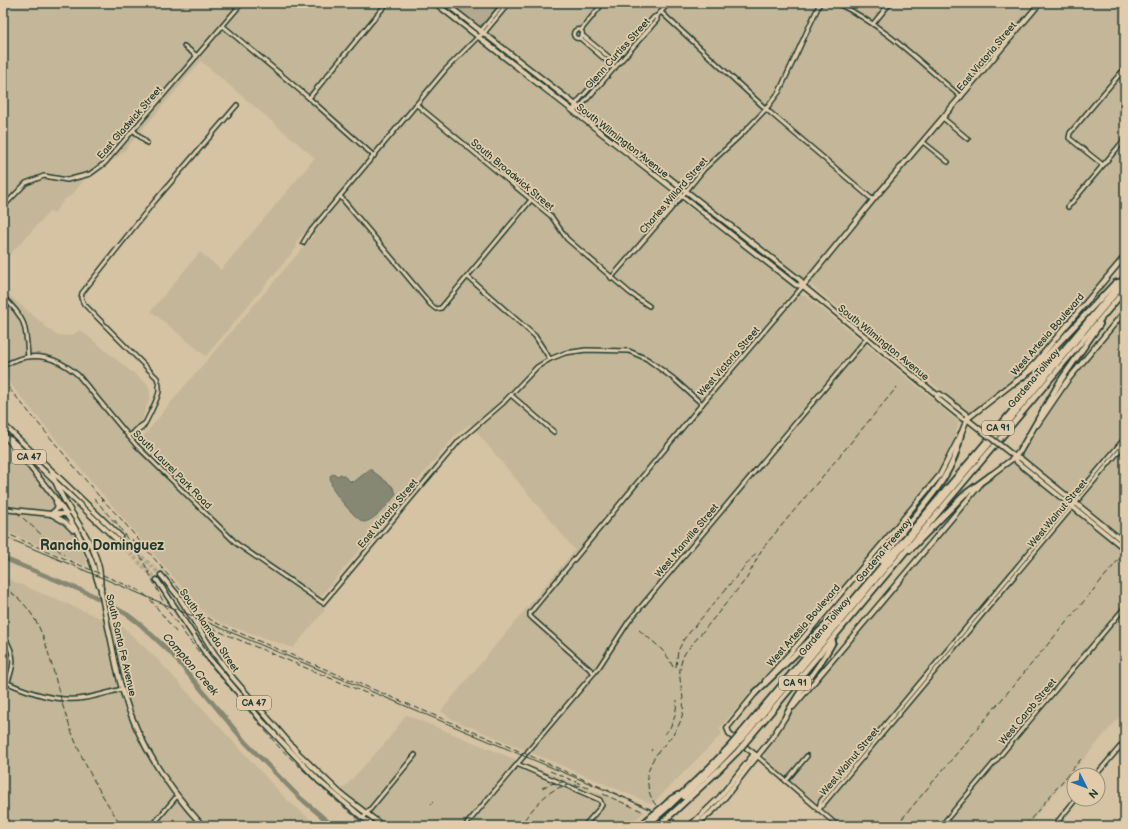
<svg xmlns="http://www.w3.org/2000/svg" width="1128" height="829" font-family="'Balsamiq Sans',sans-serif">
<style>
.built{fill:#c4b698}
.green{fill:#b4a98e;stroke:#6a7361}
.water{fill:#868873;stroke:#5d6a5a}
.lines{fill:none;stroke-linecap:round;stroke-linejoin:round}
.river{stroke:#868873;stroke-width:4.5}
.major-tunnel{stroke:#b1a88d;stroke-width:4;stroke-dasharray:4 2;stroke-linecap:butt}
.minor-casing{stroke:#1f3d34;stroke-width:6}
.major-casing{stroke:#1f3d34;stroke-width:7}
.highway-casing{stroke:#1f3d34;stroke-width:8}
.minor{stroke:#e1cbaa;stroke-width:3}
.major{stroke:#e1cbaa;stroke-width:4}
.highway{stroke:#e1cbaa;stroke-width:4.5}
.tram{stroke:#1f3d34;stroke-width:1}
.rail{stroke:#1f3d34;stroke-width:1;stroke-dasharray:6 3;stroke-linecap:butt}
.major-bridge-casing{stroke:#1f3d34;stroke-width:7;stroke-linecap:butt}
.highway-bridge-casing{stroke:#1f3d34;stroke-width:8;stroke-linecap:butt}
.major-bridge{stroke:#e1cbaa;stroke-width:4}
.highway-bridge{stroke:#e1cbaa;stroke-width:4.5}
.labels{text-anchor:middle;stroke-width:3.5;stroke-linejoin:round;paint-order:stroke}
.shield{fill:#e1cbaa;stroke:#596857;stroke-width:1}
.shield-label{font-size:9px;font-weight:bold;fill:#1f3d34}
.street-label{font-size:10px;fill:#1f3d34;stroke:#e1cbaa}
.water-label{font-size:11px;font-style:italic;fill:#29443a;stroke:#e1cbaa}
.district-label{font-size:14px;font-weight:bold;fill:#1f3d34;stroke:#e1cbaa}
</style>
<rect width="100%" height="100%" fill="#d5c3a3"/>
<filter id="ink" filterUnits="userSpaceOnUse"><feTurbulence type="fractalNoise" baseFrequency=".025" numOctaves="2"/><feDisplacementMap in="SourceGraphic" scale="8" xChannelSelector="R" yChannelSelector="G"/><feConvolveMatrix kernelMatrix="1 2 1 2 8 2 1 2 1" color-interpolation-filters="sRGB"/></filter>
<g filter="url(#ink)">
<g class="built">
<polygon points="3,3 431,3 685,204 793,286 794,289 803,296 806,296 938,403 945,411 959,422 950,451 935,477 796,643 775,664 719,729 722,733 720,736 652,804 452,719 441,711 575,550 470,424 455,436 316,602 325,610 293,648 224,624 207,615 199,607 64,449 3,375 3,290 56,335 69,336 74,334 80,330 148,385 150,392 150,398 141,422 129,432 139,442 177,395 314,235 305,232 296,242 297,247 206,356 151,311 200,252 221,270 315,158 201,61 124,151 98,173 84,180 72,195 66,198 54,213 50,211 3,262"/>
<polygon points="512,3 1125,3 1125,253 1025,371 972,412 968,412 757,241 490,34 489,30"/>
<polygon points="1125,315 1125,538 1022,455 1059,398 1096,350"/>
<polygon points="3,439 53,500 76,538 85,557 87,566 3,530"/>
<polygon points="1013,463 1125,553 1125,710 1027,826 843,826 765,758 765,752 790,713 983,485"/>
<polygon points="3,577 124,628 158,660 286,799 318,826 3,826"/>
<polygon points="406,715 645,812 626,826 389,826 342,790 387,741"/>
</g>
<polygon class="green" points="450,3 500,3 483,24 479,26"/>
<path class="water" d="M370 469 392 486 396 493C393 501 372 522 364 522 356 519 337 497 333 489 331 485 331 481 330 476L333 474 337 476 341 474 350 481 354 482Z"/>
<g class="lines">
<polyline class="river" points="3,558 90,594 128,615 141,625 171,653 245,742 298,796 333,826"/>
<g class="major-tunnel">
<polyline points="120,536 161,575"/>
<polyline points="117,540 157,580"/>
</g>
<defs>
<g id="minor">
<path d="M836 3C884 25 922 64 961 97"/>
<polyline points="661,12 766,109 873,200"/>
<polyline points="873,24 890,3"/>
<polyline points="223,26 309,98 374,156"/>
<circle cx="578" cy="34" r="4.5"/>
<polyline points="581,30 603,3"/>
<polyline points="480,32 504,3"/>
<polyline points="582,35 615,62"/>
<polyline points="580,38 615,68"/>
<polyline points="184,46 197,56"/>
<polyline points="309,98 387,3"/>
<polyline points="417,105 551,216 567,239 630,293 649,306"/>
<polyline points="573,111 576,104 580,99 654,17 657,16 669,3"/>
<polyline points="573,111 580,107 657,20 657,16"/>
<polyline points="943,118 968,139"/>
<polyline points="133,130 147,143"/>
<polyline points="923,142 948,162"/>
<polyline points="1103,165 1069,138 1070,133 1125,68"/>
<polyline points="340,196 431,305 436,309 441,308 531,200"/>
<polyline points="3,207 26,183 44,176 67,180 90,174 105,163 242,3"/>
<polyline points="1068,207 1125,139"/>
<polyline points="303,243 309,233 446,69 478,37 484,33 509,3"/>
<polyline points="468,277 535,336 550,359"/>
<polyline points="611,278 682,196 704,169 744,132 766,109 779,92 820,3"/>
<path d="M3 297C26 318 26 326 28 357"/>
<path d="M3 366C30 350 55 355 78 375L136 445 237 544 323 603 459 441 503 403 537 367 550 359 565 353 586 350 629 351 647 359 674 379 702 404"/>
<polyline points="511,395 554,432"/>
<polyline points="134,432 138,428 144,424"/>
<path d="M128 436C133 433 138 432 142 428 145 425 159 396 159 391 160 386 158 382 157 378L84 304 81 298 82 293 154 202 237 105"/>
<path d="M3 635C19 659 13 669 3 694"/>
<polyline points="594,673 533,619 530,616 530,613 702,404 803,286"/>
<path d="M3 681C28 692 57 703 85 698 98 696 110 692 122 689"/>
<polyline points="757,756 838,826"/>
<polyline points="517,764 600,800 602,805 600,808 584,826"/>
<polyline points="1096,775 1125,741"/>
<polyline points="786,781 807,756"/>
<polyline points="820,808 1125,444"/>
<polyline points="818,810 821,801 1125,438"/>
<polyline points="363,818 415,755"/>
<polyline points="152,826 177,796"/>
<polyline points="465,826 599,667 629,621 867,338"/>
<polyline points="941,826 1125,607"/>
<polyline points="1054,826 1076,799"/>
</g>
<g id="major">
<polyline points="435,3 796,285 803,286"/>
<polyline points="445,3 800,280 803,286 937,395 937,398 963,419 967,419 982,431"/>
<polyline points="803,286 873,200 1040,3"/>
<polyline points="1024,374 1036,362 1125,256"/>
<polyline points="937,395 940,394 967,415 967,419"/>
<polyline points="3,424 120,536"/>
<polyline points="1037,425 1067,381 1125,311"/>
<path d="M3 433C29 468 60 499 80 537 85 546 90 556 93 565 96 573 96 582 101 588"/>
<polyline points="10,439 117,540"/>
<polyline points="1005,449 1015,457 1020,458 1125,543"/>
<polyline points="1015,457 1017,462 1125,549"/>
<path d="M52 472C62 506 89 531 98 564 101 573 100 582 101 591 103 603 106 615 108 627 113 647 116 669 122 689 137 741 167 787 203 826"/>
<polyline points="988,477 1015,457 1021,449"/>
<polyline points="3,509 51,514 67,514"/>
<polyline points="51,514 65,522 73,530"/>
<polyline points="51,514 58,508 56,502"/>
<polyline points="161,575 179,597 215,654 233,678 299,754 340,793 383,826"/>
<polyline points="157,580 208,657 262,721 319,781 363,818 374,826"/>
<polyline points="765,681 799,643 940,475 961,434 967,419 1016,381"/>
<polyline points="757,691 727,728 730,735 757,756"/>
<polyline points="793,707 979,486"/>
<polyline points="695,821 719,798 754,754"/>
<polyline points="695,826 716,808 726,796 747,769 772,738 787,714"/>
</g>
<g id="highway">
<polyline points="1014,383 1036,367 1115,283 1119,282"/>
<polyline points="1020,451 1061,380 1100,324"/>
<polyline points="910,550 965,494 991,475"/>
<path d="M882 562C889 550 897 539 905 528 929 499 955 472 961 434"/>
<polyline points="755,693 841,610"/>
<path d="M786 716C799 690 819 668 833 642"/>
<polyline points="742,732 1125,277"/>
<polyline points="745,735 1125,282"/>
<polyline points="749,738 1125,290"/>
<polyline points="684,797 713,769 734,747"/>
<polyline points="665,805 671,799 678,795"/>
<polyline points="668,807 709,768 731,745"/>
<polyline points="675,811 720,769 738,751"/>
<polyline points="640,826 648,819"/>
<polyline points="647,826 652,821"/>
</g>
</defs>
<use href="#minor" class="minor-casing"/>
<use href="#major" class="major-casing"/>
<use href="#highway" class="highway-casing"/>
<use href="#minor" class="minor"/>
<use href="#major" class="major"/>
<use href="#highway" class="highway"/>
<polyline class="tram" points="3,536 524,756 627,799 685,826"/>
<g class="rail">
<polyline points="3,381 103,501"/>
<polyline points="100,497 122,520 193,605 205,616 216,623 526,754 689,826"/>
<polyline points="94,498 116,524"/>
<polyline points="3,500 64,555"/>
<polyline points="114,519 132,546"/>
<polyline points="3,532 140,591 150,599 176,632"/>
<polyline points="132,539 168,611 190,641 279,747 326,792 366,826"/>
<path d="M3 587C38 608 45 640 55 677 60 697 66 718 74 738 86 769 103 798 122 826"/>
<polyline points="205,622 212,628 225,634 373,696"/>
<path d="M639 630C653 642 668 651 674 670"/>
<polyline points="676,667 678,651 684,639 756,553"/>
<path d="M664 735C674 725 676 714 677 700"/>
<polyline points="651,751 652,749"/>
<polyline points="550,771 581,784"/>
<polyline points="542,788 550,784 563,782"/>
<polyline points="603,794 642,811"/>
<polyline points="431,804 433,802"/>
<path d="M662 812C654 804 649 796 648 785 644 752 676 743 682 716 688 693 672 678 685 653L747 578 762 549 897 387"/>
<path d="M519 826C540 801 555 775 592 789"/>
<polyline points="896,826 1125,552"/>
<polyline points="1025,826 1081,759"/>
</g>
<defs>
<g id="major-bridge">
<polyline points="982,431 1005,449"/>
<polyline points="689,826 695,821"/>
</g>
<g id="highway-bridge">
<polyline points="731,745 742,732"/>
<polyline points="734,747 745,735"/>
<polyline points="738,751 749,738"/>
<polyline points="648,819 665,805"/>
<polyline points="652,821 668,807"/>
<polyline points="658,826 675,811"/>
</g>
</defs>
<use href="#major-bridge" class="major-bridge-casing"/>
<use href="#highway-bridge" class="highway-bridge-casing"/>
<use href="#major-bridge" class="major-bridge"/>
<use href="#highway-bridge" class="highway-bridge"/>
</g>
</g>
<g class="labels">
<g class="shield">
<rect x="982" y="421" width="32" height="14" rx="3"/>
<rect x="12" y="450" width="34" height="14" rx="3"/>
<rect x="779" y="676" width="32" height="14" rx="3"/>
<rect x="237" y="696" width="34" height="14" rx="3"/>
</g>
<g class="shield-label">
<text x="998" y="431">CA 91</text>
<text x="29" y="460">CA 47</text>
<text x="795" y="686">CA 91</text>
<text x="254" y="706">CA 47</text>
</g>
<g class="street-label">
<text transform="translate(617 53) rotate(-48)" y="4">Glenn Curtiss Street</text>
<text transform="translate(986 56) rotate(-50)" y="4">East Victoria Street</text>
<text transform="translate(129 122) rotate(-49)" y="4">East Gladwick Street</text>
<text transform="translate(623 140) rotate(38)" y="4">South Wilmington Avenue</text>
<text transform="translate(513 174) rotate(40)" y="4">South Broadwick Street</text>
<text transform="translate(673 195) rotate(-49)" y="4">Charles Willard Street</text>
<text transform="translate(1047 334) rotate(-49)" y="4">West Artesia Boulevard</text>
<text transform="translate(884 342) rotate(39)" y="4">South Wilmington Avenue</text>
<text transform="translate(728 361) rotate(-49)" y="4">West Victoria Street</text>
<text transform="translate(1033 378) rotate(-50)" y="4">Gardena Tollway</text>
<text transform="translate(173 469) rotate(45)" y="4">South Laurel Park Road</text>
<text transform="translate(387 513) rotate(-50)" y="4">East Victoria Street</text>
<text transform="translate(1057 513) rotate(-50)" y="4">West Walnut Street</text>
<text transform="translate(686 540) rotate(-50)" y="4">West Manville Street</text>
<text transform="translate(883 550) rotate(-50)" y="4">Gardena Freeway</text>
<text transform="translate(803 625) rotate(-49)" y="4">West Artesia Boulevard</text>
<text transform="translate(824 626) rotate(-50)" y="4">Gardena Tollway</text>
<text transform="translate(210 630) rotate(56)" y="4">South Alameda Street</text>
<text transform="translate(122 645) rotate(77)" y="4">South Santa Fe Avenue</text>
<text transform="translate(1027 711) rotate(-50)" y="4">West Carob Street</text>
<text transform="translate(849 761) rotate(-50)" y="4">West Walnut Street</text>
</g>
<g class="water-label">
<text transform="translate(191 664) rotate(49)" y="4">Compton Creek</text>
</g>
<g class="district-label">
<text x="102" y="550">Rancho Dominguez</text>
</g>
</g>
<rect width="1128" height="829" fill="none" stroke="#e1cbaa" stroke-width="16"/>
<rect x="8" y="8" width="1112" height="813" fill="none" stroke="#1f3d34" stroke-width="1.5" filter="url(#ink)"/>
<g transform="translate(1086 787) rotate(132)"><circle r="19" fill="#e1cbaa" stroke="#93927b"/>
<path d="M0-3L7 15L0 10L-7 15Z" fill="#1f6fb2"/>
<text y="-6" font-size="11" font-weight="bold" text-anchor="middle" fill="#1f3d34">N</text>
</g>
</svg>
